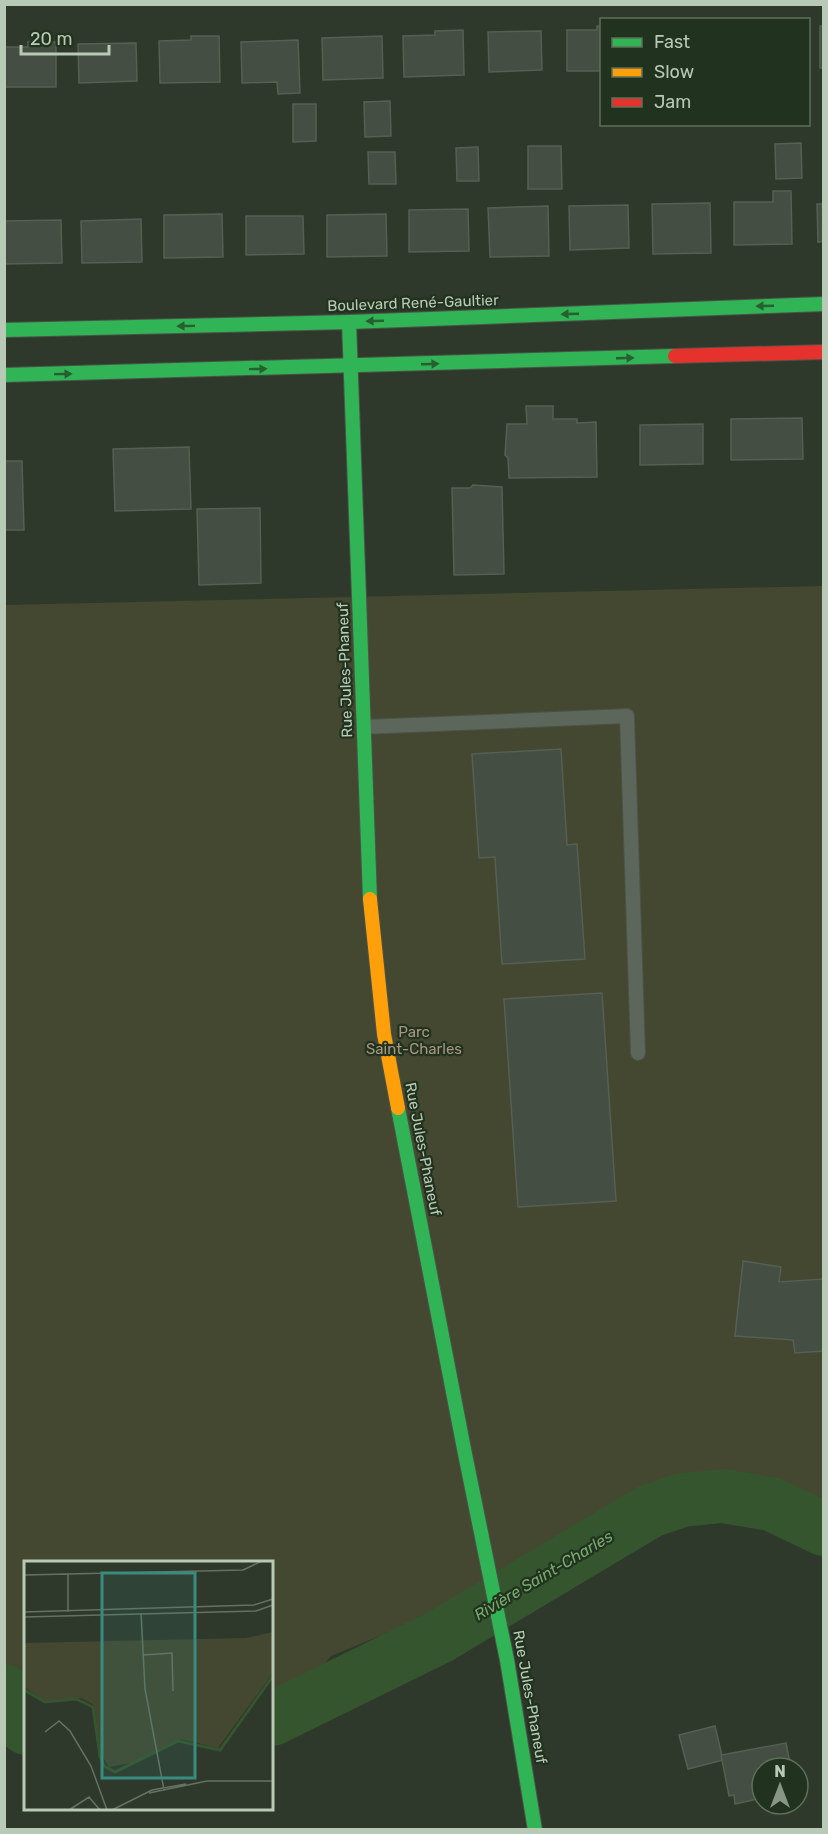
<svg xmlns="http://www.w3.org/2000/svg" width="828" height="1834" font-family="Rubik,sans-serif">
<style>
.green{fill:#444831}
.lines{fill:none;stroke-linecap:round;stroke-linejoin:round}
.river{stroke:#35552e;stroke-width:54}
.building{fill:#444e42;stroke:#555f53;stroke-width:1.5}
.lane-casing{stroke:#4b5349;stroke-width:16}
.fast-casing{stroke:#4b5349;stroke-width:16}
.slow-casing{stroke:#4b5349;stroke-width:16}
.jam-casing{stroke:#4b5349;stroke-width:16}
.lane{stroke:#5c665b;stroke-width:14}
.fast{stroke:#30b455;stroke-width:14}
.slow{stroke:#ff9f0a;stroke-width:14}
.jam{stroke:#e5322d;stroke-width:14}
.oneway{fill:#266031}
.labels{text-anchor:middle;stroke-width:4.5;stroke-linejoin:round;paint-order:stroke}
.street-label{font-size:15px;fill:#b8c9b5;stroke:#21331e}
.park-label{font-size:15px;fill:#a99582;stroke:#21331e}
.water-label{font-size:16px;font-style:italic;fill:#79a86e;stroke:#21331e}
.inset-river{fill:none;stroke:#35552e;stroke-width:3}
.inset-road{fill:none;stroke:#657262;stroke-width:1.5}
.view{fill:#398b80;fill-opacity:0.15;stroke:#398b80;stroke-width:3}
.inset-edge{fill:none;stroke:#b8c9b5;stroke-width:3}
</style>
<rect width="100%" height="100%" fill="#2e382b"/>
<polygon class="green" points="823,586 823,1506 791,1492 736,1477 694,1480 638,1499 510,1576 458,1604 331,1656 302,1692 272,1702 272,1562 26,1562 25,1705 23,1702 4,1663 4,605"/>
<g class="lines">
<g class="river">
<polyline points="4,1691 18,1721 26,1728"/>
<polyline points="272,1719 439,1637 650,1511 682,1500 723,1496 771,1504 824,1529"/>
</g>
</g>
<g class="building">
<polygon points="597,26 602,26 602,71 567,71 567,30 597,30"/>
<rect x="820" y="26" width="4" height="42"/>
<polygon points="463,30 464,75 404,77 403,36 435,35 435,31"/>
<polygon points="541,31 542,70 489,72 488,32"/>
<polygon points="191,36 219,36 220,82 160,83 159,41 191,40"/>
<polygon points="382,36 383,78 323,80 322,38"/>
<polygon points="298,40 300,93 278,94 277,82 242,83 241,42"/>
<polygon points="28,42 56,42 56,87 4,87 4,47 28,47"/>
<polygon points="136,43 137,81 79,83 78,44"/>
<polygon points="390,101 391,136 365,137 364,102"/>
<polygon points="293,104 316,104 316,141 293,142"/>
<polygon points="801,143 802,178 776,179 775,144"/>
<polygon points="528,146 561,146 562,189 528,189"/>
<polygon points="478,147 479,181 457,181 456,148"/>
<polygon points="368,152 395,152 396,184 369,184"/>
<polygon points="773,191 791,191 792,244 734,245 734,202 773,202"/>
<polygon points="710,203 711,253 653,254 652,204"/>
<polygon points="817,204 824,204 824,241 818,242"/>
<polygon points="628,205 629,248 570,250 569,206"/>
<polygon points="548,206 549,256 490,257 488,208"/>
<polygon points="468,209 469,251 409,252 409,210"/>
<polygon points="222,214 223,257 164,258 164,215"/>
<polygon points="386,214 387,256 327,257 327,215"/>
<polygon points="246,216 303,216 304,254 246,255"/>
<polygon points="141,219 142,262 82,263 81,221"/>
<polygon points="61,220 62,263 4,264 4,221"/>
<polygon points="526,406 553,406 553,419 577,419 577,423 596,422 597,477 509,478 508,458 505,455 507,424 527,424"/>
<polygon points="802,418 803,459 731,460 731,419"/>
<polygon points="703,424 703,464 640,465 640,425"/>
<polygon points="189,447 191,509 115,511 113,449"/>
<polygon points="4,461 22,461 24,530 4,530"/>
<polygon points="473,485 502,487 504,574 454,575 452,488 470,488"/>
<polygon points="260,508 261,583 199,585 197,509"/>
<polygon points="561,749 567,845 577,844 585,959 502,964 495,857 479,858 472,754"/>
<polygon points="602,993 616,1201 518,1207 504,999"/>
<polygon points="743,1261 781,1267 779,1282 824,1279 824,1351 795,1353 793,1340 735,1336"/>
<polygon points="715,1726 723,1760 688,1769 679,1735"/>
<polygon points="786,1743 791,1768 762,1768 762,1798 735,1804 734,1795 729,1796 721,1755"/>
</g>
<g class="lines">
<defs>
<polyline id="lane" points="364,727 627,716 638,1053"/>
<g id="fast">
<polyline points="349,322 370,899"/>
<polyline points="4,330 349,322 824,304"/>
<polyline points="4,375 675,356"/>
<polyline points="398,1108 465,1454 507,1660 535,1830"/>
</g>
<polyline id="slow" points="370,899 384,1034 398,1108"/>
<polyline id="jam" points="675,356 824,352"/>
</defs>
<use href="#lane" class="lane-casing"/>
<use href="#fast" class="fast-casing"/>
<use href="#slow" class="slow-casing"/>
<use href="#jam" class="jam-casing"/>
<use href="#lane" class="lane"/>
<use href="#fast" class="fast"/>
<use href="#slow" class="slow"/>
<use href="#jam" class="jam"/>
</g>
<defs><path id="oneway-solid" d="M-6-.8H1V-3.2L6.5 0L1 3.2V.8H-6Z" transform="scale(1.5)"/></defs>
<g class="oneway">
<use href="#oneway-solid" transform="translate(765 306) rotate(178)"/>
<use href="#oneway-solid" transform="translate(570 314) rotate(178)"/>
<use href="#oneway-solid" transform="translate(375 321) rotate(178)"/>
<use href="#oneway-solid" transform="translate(186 326) rotate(179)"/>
<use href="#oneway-solid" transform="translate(625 358) rotate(-2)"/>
<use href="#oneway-solid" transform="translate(430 364) rotate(-2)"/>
<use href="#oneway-solid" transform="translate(258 369) rotate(-1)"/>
<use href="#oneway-solid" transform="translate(63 374) rotate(-1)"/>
</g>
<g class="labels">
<g class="street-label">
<text transform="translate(413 303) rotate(-2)" y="5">Boulevard René-Gaultier</text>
<text transform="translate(345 670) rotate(-92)" y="5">Rue Jules-Phaneuf</text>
<text transform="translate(423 1149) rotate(79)" y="5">Rue Jules-Phaneuf</text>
<text transform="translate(530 1697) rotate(80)" y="5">Rue Jules-Phaneuf</text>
</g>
<g class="park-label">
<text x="414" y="1037">Parc<tspan x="414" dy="17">Saint-Charles</tspan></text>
</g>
<g class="water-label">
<text transform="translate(543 1575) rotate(-31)" y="6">Rivière Saint-Charles</text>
</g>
</g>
<g transform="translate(24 1561)">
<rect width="249" height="249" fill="#2e382b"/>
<path d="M249 71V112L194 187 156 178 112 201 85 206 77 193 70 144 57 137 20 140 0 126V82L222 77Z" fill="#444831"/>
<path class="inset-river" d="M0 129 21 141 52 138 69 146 76 195 80 205 91 211 154 180 196 189 249 115"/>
<path class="inset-road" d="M44 13V51M0 14 219 9 238 0M0 51 230 44 249 38M117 52 121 128 140 229M0 56 232 50 249 44M119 94 148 92 149 130M21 171 35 160 46 170 67 205 83 249M125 232 183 220H249M45 249 65 236 76 249M88 249 128 229 162 223"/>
<path class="view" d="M78 12H171V217H78Z"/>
<rect width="249" height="249" class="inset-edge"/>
</g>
<rect width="828" height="1834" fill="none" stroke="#b8c9b5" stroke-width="12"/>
<rect x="600" y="18" width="210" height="108" fill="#21331e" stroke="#5d6f5a" stroke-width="1.5"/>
<rect x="612" y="38" width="30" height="9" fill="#30b455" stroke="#5d6f5a" stroke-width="1.5"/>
<text x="654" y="48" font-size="18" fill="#b8c9b5">Fast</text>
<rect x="612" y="68" width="30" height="9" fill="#ff9f0a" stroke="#5d6f5a" stroke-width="1.5"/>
<text x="654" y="78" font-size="18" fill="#b8c9b5">Slow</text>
<rect x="612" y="98" width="30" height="9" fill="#e5322d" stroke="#5d6f5a" stroke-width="1.5"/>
<text x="654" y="108" font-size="18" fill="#b8c9b5">Jam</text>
<g transform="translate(780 1786)"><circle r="28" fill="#21331e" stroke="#5d6f5a" stroke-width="1.5"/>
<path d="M0-4.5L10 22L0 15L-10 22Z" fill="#889685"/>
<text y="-9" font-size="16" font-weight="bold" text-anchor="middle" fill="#b8c9b5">N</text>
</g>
<path d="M21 45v9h88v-9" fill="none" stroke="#b8c9b5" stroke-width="3"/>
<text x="30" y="45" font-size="18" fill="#b8c9b5" stroke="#21331e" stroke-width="4.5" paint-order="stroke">20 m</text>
</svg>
